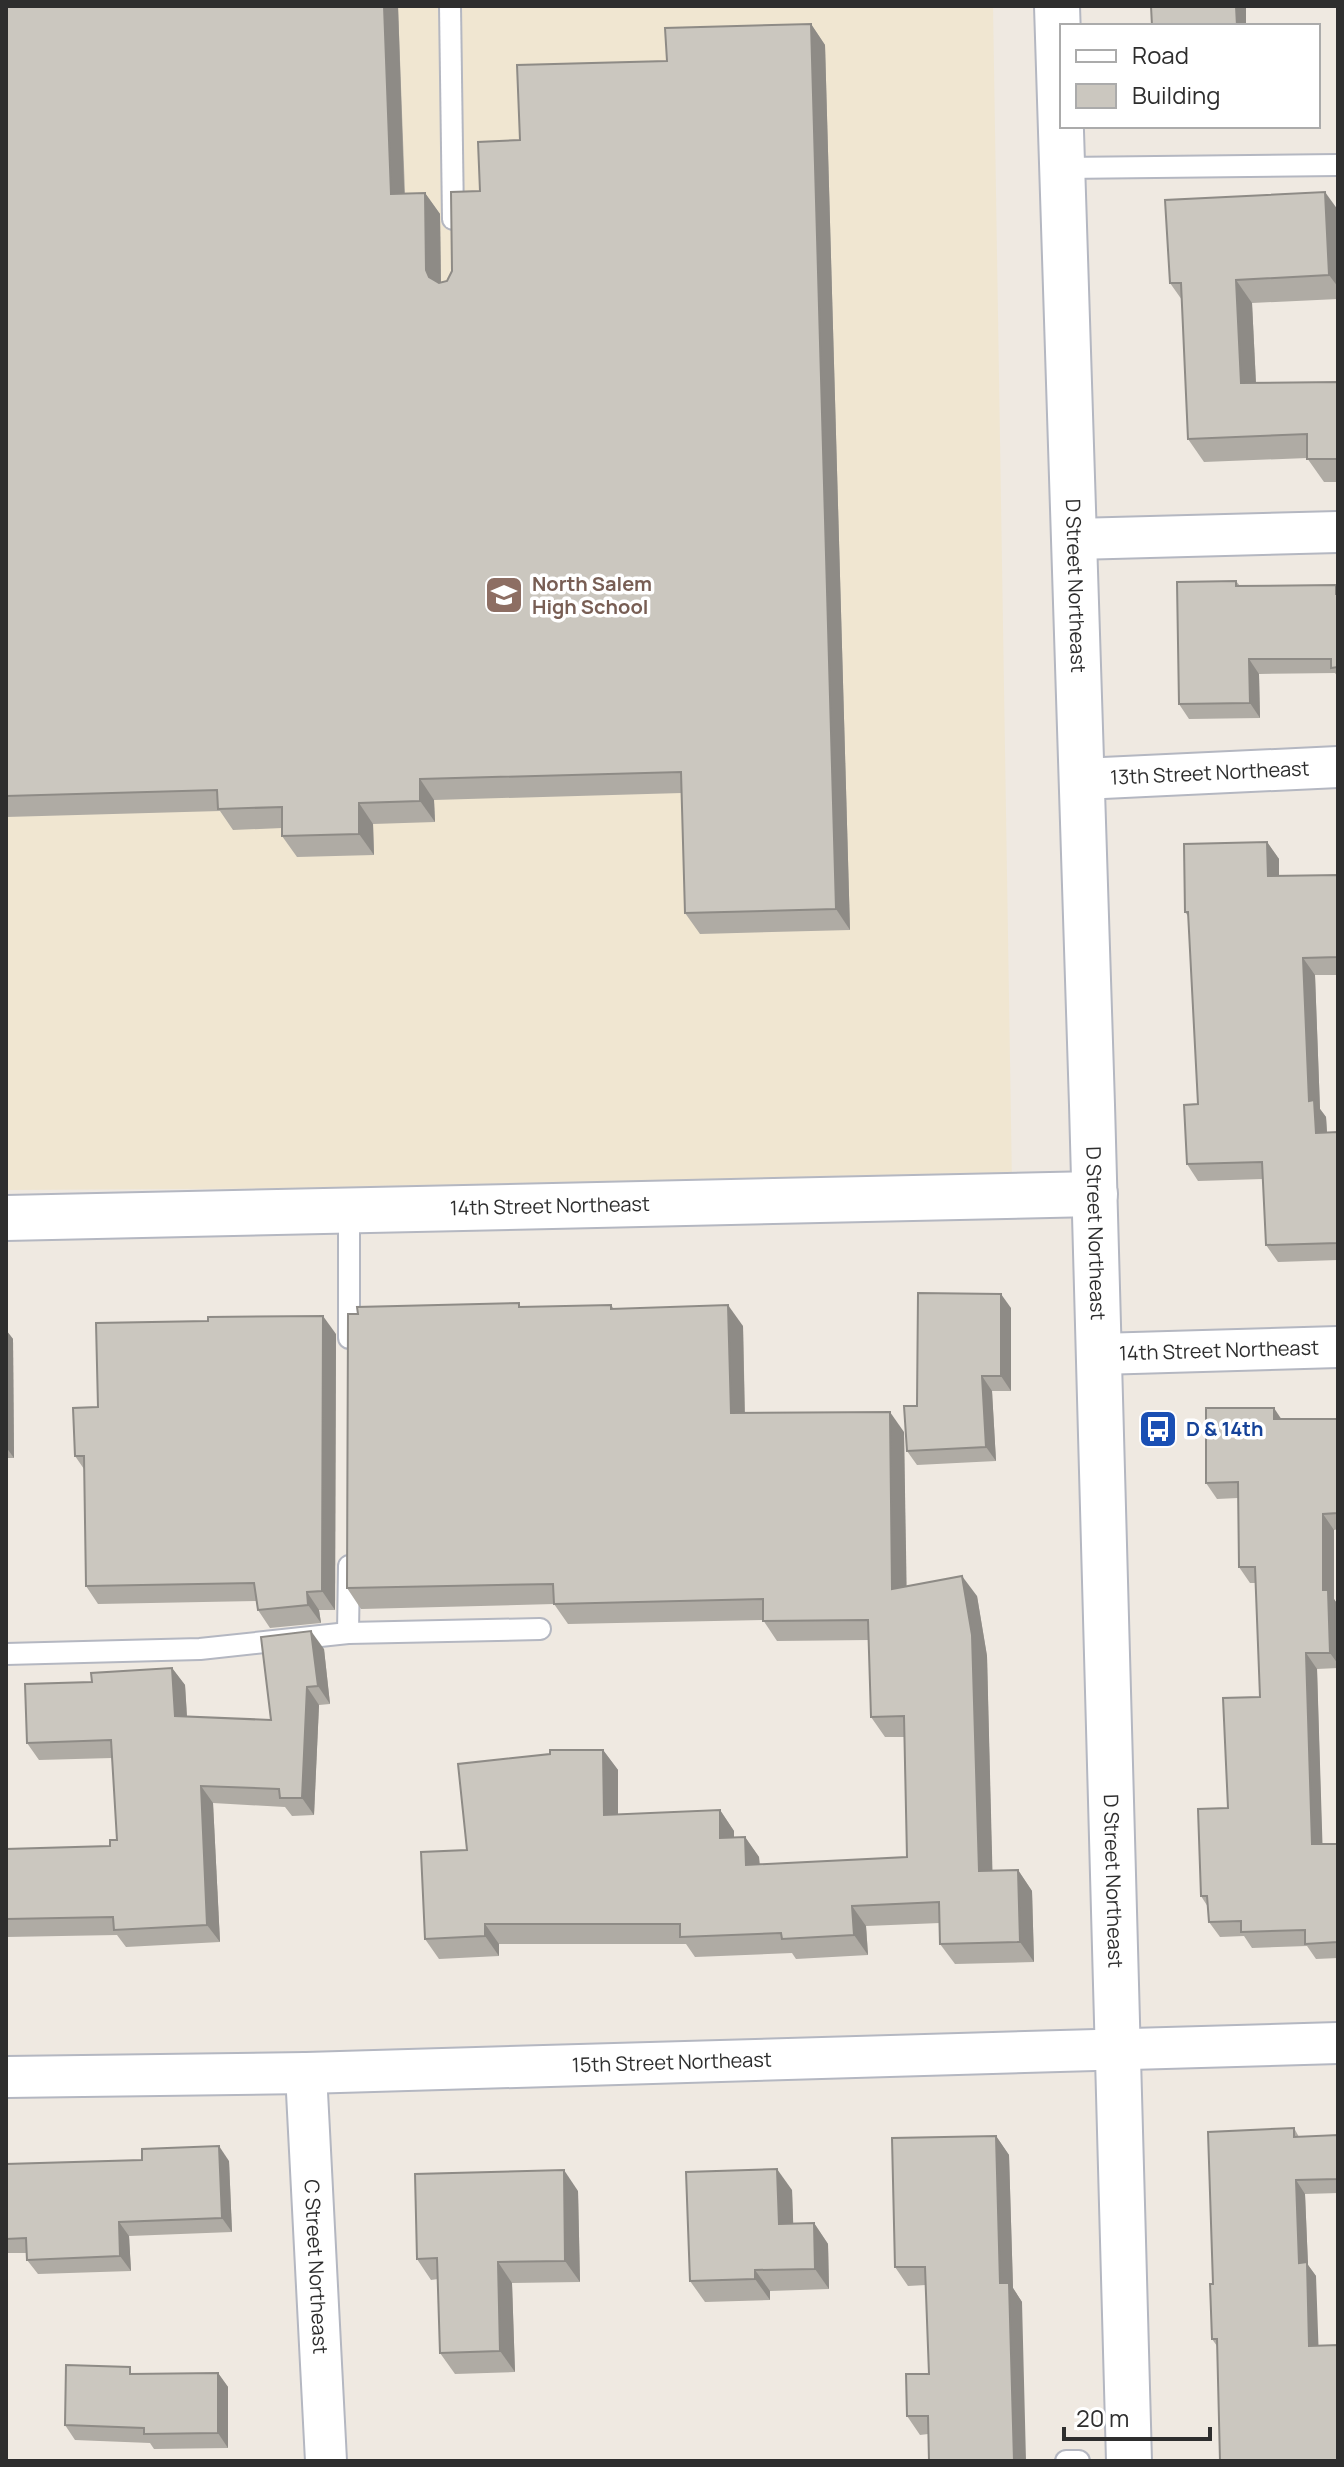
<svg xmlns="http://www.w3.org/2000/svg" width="1344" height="2467" font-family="Manrope,sans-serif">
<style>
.education{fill:#f0e6d1}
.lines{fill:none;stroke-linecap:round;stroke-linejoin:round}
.service-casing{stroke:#b4b7c1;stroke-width:24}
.minor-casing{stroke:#b4b7c1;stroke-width:44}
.tertiary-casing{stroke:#b4b7c1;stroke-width:48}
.service{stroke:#fff;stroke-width:20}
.minor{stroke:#fff;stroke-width:40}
.tertiary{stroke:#fff;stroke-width:44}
.wall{fill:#afaba4}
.shaded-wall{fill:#8e8b86}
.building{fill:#cbc7bf;stroke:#8e8b86;stroke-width:2}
.labels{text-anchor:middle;stroke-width:7;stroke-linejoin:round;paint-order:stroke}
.education-label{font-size:20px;font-weight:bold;fill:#785e54;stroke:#fff;text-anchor:start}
.street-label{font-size:20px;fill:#2e2e2e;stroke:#fff}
.transit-label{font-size:20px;font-weight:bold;fill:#164399;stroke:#fff;text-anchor:start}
</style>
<rect width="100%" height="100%" fill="#efe9e1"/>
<polygon class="education" points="6,6 993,6 1012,1184 6,1190"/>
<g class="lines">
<defs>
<g id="service">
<polyline points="450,6 453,219"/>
<polyline points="1063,168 1338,165"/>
<polyline points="349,1338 349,1210"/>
<polyline points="348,1633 349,1566"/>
<polyline points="6,1654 200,1649 348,1633 540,1629"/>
<polyline points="1066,2461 1079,2461"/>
</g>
<g id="minor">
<polyline points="1075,539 1338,532"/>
<path id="s1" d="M1082 779 1338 767"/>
<path id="s2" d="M1099 1354 1338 1347"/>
<path id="s3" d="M306 2073 326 2461"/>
<path id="s4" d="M6 2077 306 2073 1338 2043"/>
</g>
<g id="tertiary">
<path id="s5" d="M1057 6 1092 1105 1129 2461"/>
<path id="s6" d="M6 1218 1095 1194"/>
</g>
</defs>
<use href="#service" class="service-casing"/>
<use href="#minor" class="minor-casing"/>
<use href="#tertiary" class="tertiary-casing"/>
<use href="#service" class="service"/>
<use href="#minor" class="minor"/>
<use href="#tertiary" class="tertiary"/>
</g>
<g class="wall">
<polygon points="6,6 398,6 405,193 425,193 440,214 441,282 447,281 452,271 480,191 520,140 667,61 811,24 825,45 850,930 700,934 685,913 682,793 434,800 435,822 373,824 374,855 297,857 282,836 282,828 233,830 220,811 6,817"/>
<polygon points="1338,210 1338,299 1252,303 1256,383 1338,382 1338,482 1324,482 1307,458 1204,462 1188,439 1182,300 1170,283"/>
<polygon points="1236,581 1240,586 1336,585 1338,588 1338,677 1335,673 1259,674 1260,718 1189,719 1179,704"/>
<polygon points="1267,842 1279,859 1279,876 1338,875 1338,975 1315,975 1320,1109 1326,1117 1327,1132 1338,1132 1338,1260 1278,1262 1266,1245 1263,1179 1198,1181 1187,1164 1198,1104 1188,916 1185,912"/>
<polygon points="611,1305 614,1309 743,1326 745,1413 904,1432 906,1586 977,1596 987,1656 992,1871 1018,1870 1032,1891 1034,1962 955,1964 940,1944 940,1923 866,1926 868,1955 796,1959 792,1953 695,1957 686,1944 499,1944 499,1956 439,1959 425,1939 467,1850 603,1750 618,1770 618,1815 720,1810 734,1831 734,1837 745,1837 759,1857 760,1864 907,1857 904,1737 885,1737 871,1717 869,1640 777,1641 763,1620 568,1624 554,1604 361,1609 347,1588 358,1314"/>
<polygon points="1011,1308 1011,1391 992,1391 996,1461 917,1465 907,1451 917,1406"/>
<polygon points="6,1330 13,1339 14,1458 6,1458"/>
<polygon points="336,1334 335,1610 319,1610 321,1623 270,1628 258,1610 257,1601 98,1604 86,1586 84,1469 75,1456 98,1407"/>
<polygon points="1282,1419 1338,1419 1338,1529 1334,1530 1334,1599 1338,1605 1338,1668 1317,1669 1322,1844 1338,1844 1338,1958 1316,1959 1307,1946 1252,1948 1244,1936 1220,1937 1209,1922 1208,1907 1201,1896 1228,1808 1260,1697 1256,1583 1250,1583 1239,1567 1238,1498 1217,1499 1206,1483"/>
<polygon points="324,1649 330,1704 319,1705 314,1815 292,1816 285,1807 213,1803 220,1942 126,1947 117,1935 6,1937 6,1849 110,1846 117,1840 112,1758 39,1760 27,1743 92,1682 172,1668 185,1685 187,1717 271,1720"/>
<polygon points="1294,2128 1299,2137 1338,2135 1338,2193 1305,2194 1308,2265 1316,2276 1217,2346 1212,2339 1213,2284"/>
<polygon points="996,2136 1009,2155 1013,2288 1022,2302 928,2434 920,2435 907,2416 929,2374 926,2285 908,2286 895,2267"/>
<polygon points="229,2161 232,2232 129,2236 131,2271 38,2274 27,2260 27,2253 6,2253 6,2164"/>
<polygon points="792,2190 793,2224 814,2223 828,2244 829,2289 770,2291 770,2300 705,2302 690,2281"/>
<polygon points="578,2191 580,2282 512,2283 515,2372 455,2374 440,2353 438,2279 431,2280 417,2259"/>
<polygon points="218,2373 228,2387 228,2448 154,2449 150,2443 75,2440 65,2425 134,2374"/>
</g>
<g class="shaded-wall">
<polygon points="384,6 398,6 405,215 391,194"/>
<polygon points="1236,6 1246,6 1246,26 1237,26"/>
<polygon points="811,24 825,45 850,930 836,909"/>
<polygon points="1325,192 1338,210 1338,287 1329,275"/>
<polygon points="425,193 440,214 441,291 429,277 426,270"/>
<polygon points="1236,280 1252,303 1257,406 1241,383"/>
<polygon points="1249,659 1259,674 1260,718 1250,703"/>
<polygon points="420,779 434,800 435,822 420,801"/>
<polygon points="359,803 373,824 374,855 359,834"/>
<polygon points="1267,842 1279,859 1279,893 1268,876"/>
<polygon points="1303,958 1315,975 1320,1109 1326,1117 1328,1149 1316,1133 1309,1101"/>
<polygon points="1001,1294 1011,1308 1011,1391 1001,1376"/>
<polygon points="728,1305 743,1326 745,1433 731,1413"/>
<polygon points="323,1316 336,1334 335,1610 322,1591"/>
<polygon points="6,1330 13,1339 14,1458 6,1447"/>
<polygon points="982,1376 992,1391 996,1461 986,1447"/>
<polygon points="1274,1408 1284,1423 1274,1419"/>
<polygon points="890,1412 904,1432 907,1609 892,1589"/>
<polygon points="1323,1514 1334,1530 1334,1599 1338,1605 1338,1664 1330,1653 1323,1590"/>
<polygon points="962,1576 977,1596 987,1656 993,1892 979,1871"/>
<polygon points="307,1592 319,1610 321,1623 308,1605"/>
<polygon points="311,1631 324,1649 330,1704 318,1686"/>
<polygon points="1306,1653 1317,1669 1323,1860 1312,1844"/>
<polygon points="172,1668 185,1685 188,1734 175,1716"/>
<polygon points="307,1687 319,1705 314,1815 302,1798"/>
<polygon points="603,1750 618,1770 618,1835 604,1815"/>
<polygon points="201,1786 213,1803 220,1942 207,1925"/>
<polygon points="720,1810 734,1831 734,1858 720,1838"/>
<polygon points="745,1837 759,1857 760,1885 746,1865"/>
<polygon points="1018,1870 1032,1891 1034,1962 1020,1942"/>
<polygon points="852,1906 866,1926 868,1955 854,1935"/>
<polygon points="485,1924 499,1944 499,1956 485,1936"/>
<polygon points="996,2136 1009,2155 1013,2288 1022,2302 1026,2461 1014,2461 1000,2283"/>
<polygon points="219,2146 229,2161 232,2232 222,2218"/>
<polygon points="777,2169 792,2190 794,2245 779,2224"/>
<polygon points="564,2170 578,2191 580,2282 565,2261"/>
<polygon points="1296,2180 1305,2194 1308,2265 1316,2276 1319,2360 1309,2346 1299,2263"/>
<polygon points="119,2222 129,2236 131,2271 120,2256"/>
<polygon points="814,2223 828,2244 829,2289 815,2269"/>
<polygon points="498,2262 512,2283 515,2372 500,2351"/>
<polygon points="755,2270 770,2291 770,2300 755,2279"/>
<polygon points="218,2373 228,2387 228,2448 218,2433"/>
</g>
<g class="building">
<polygon points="6,6 384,6 391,194 425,193 426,270 429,277 439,283 447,281 452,271 451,192 480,191 478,142 520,140 517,65 667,61 665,28 811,24 836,909 685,913 681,772 420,779 420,801 359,803 359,834 282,836 282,807 218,809 217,790 6,796"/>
<polygon points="1151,6 1236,6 1237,26 1152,26"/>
<polygon points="1325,192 1329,275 1236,280 1241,383 1338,382 1338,459 1307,459 1307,434 1188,439 1181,283 1170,283 1165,200"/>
<polygon points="1236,581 1236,586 1336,585 1336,594 1338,594 1338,667 1331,668 1331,659 1249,659 1250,703 1179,704 1177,582"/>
<polygon points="1267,842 1268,876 1338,875 1338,957 1303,958 1309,1101 1314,1100 1316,1133 1338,1132 1338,1243 1266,1245 1262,1162 1187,1164 1184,1105 1198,1104 1188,912 1185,912 1184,844"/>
<polygon points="918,1293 1001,1294 1001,1376 982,1376 986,1447 907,1451 904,1406 917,1406"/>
<polygon points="519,1303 519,1307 611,1305 611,1309 728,1305 731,1413 890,1412 892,1589 962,1576 972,1635 979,1871 1018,1870 1020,1942 940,1944 939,1902 852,1906 854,1935 782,1939 781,1933 680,1937 680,1924 485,1924 485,1936 425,1939 421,1852 467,1850 458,1764 550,1754 550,1750 603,1750 604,1815 720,1810 720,1838 745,1837 746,1865 907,1857 904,1716 871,1717 868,1620 763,1621 763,1599 554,1604 553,1584 347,1588 348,1314 358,1314 357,1307"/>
<polygon points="323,1316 322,1591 307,1592 308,1605 258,1610 254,1583 86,1586 84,1456 75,1456 73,1408 98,1407 96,1323 208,1321 208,1317"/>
<polygon points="1206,1408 1274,1408 1274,1419 1338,1419 1338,1513 1323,1514 1323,1590 1328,1590 1330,1653 1306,1653 1312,1844 1338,1844 1338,1942 1305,1944 1305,1930 1241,1932 1241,1921 1209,1922 1207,1896 1201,1896 1198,1809 1228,1808 1223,1698 1260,1697 1255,1567 1239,1567 1238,1482 1206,1483"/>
<polygon points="311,1631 318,1686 307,1687 302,1798 280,1798 279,1789 201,1786 207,1925 114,1930 113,1917 6,1919 6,1849 110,1846 110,1840 117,1840 111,1740 27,1743 25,1684 92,1682 91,1673 172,1668 175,1716 271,1720 261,1637"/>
<polygon points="1294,2128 1294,2137 1338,2135 1338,2179 1296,2180 1299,2263 1307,2262 1309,2346 1338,2345 1338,2461 1220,2461 1217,2339 1212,2339 1210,2284 1213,2284 1208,2132"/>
<polygon points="996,2136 1000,2283 1009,2283 1014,2461 929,2461 928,2416 907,2416 906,2374 929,2374 925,2267 895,2267 892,2138"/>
<polygon points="219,2146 222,2218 119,2222 120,2256 27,2260 26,2238 6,2239 6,2164 142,2160 142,2149"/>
<polygon points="777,2169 779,2224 814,2223 815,2269 755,2270 755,2279 690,2281 686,2172"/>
<polygon points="564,2170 565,2261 498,2262 500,2351 440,2353 437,2258 417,2259 415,2174"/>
<polygon points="66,2365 130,2367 130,2374 218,2373 218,2433 144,2434 144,2428 65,2425"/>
</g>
<defs>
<symbol id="school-square" viewBox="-11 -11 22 22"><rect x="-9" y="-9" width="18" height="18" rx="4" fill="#8d6e63" stroke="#fff"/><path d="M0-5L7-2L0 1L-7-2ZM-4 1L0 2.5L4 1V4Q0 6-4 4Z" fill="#fff"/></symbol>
<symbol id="bus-square" viewBox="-11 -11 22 22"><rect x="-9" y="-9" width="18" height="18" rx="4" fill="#1a4fb4" stroke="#fff"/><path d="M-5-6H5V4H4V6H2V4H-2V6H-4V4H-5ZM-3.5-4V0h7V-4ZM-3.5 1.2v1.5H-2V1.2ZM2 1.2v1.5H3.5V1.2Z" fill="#fff"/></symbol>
</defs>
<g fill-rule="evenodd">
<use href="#school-square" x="482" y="573" width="44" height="44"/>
<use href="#bus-square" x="1136" y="1407" width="44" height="44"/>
</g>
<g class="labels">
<g class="education-label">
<text x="532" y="591">North Salem<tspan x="532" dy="23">High School</tspan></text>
</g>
<g class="street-label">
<text dy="7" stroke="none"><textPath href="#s5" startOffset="580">D Street Northeast</textPath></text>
<text dy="7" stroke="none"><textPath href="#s1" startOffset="128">13th Street Northeast</textPath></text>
<text dy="7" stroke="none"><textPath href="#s6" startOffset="544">14th Street Northeast</textPath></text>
<text dy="7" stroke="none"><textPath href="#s5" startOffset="1228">D Street Northeast</textPath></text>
<text dy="7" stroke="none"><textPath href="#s2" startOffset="120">14th Street Northeast</textPath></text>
<text dy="7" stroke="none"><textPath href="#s5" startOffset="1876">D Street Northeast</textPath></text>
<text dy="7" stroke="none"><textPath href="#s4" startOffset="666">15th Street Northeast</textPath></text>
<text dy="7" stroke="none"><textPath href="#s3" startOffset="194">C Street Northeast</textPath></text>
</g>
<g class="transit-label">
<text x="1186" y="1436">D &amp; 14th</text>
</g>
</g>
<rect width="1344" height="2467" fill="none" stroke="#2e2e2e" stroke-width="16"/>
<rect x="1060" y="24" width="260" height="104" fill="#ffffff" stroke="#ababab" stroke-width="2"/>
<rect x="1076" y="50" width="40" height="12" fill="#ffffff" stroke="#ababab" stroke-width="2"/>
<text x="1132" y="64" font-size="24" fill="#2e2e2e">Road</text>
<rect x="1076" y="84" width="40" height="24" fill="#cbc7bf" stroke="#ababab" stroke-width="2"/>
<text x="1132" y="104" font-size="24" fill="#2e2e2e">Building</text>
<path d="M1064 2427v12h146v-12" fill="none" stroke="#2e2e2e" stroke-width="4"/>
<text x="1076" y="2427" font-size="24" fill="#2e2e2e" stroke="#ffffff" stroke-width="6" paint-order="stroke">20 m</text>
</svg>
